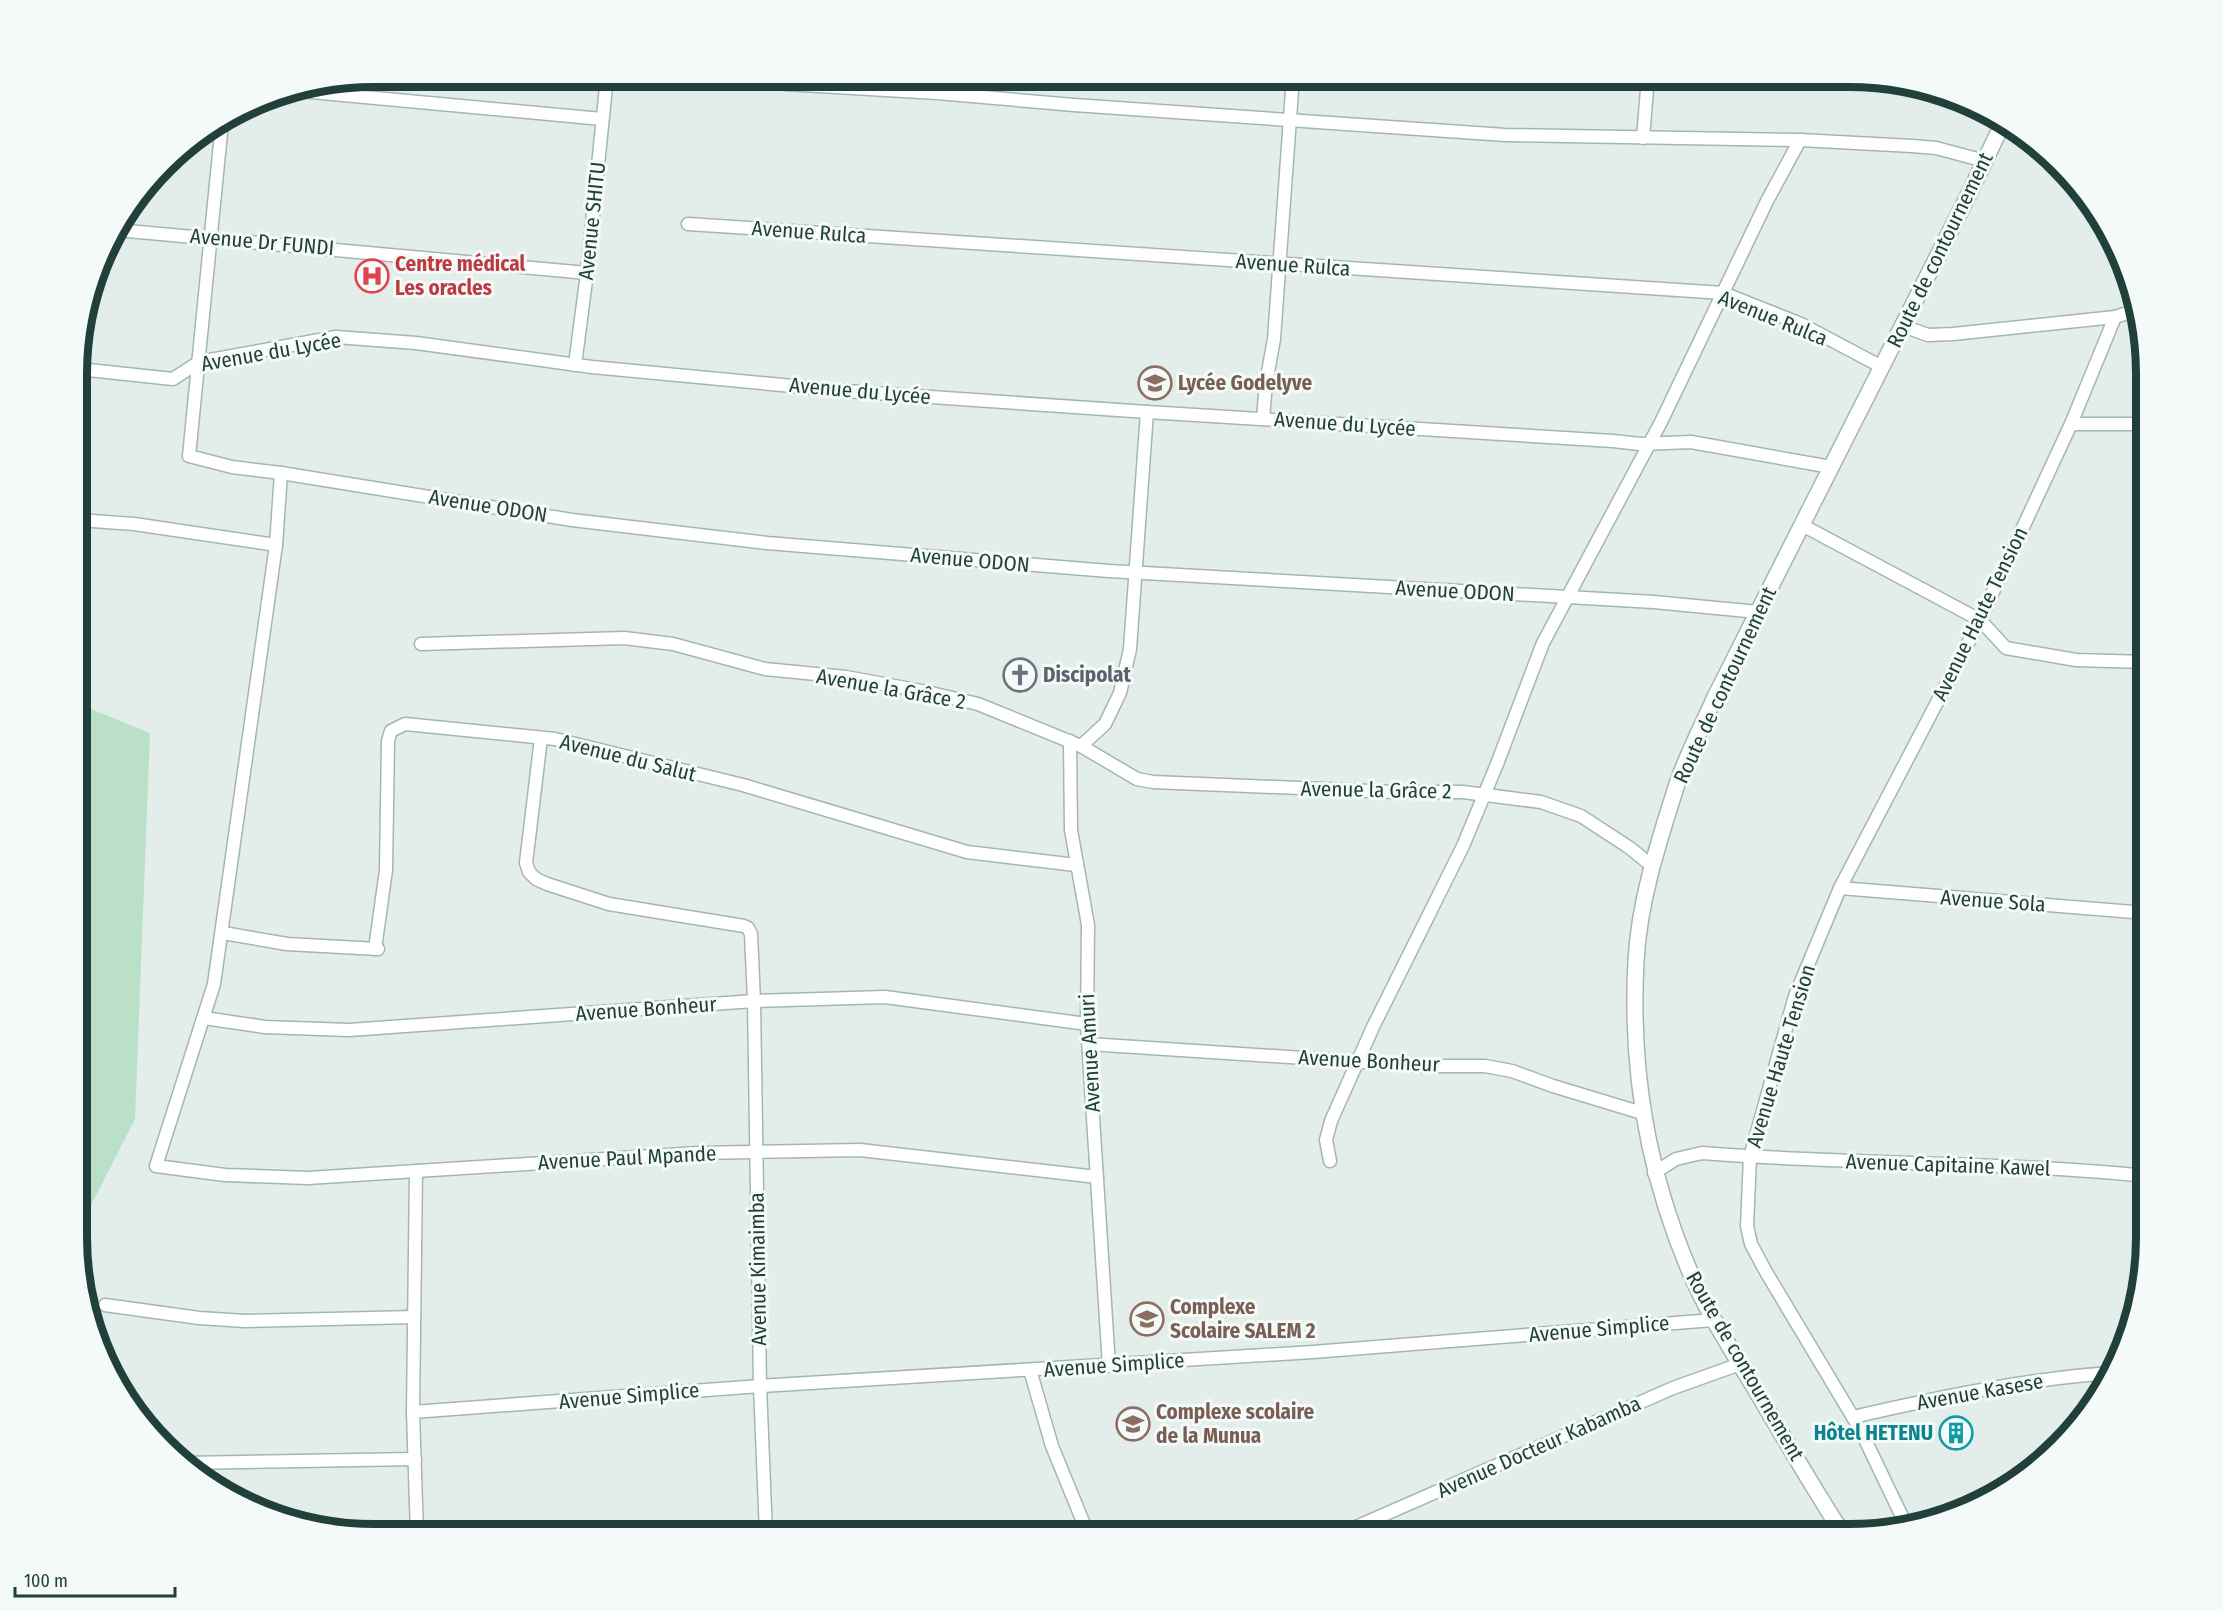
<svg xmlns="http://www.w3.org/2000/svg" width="2223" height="1611" font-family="'Fira Sans Condensed',sans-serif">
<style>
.green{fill:#bbe0c8}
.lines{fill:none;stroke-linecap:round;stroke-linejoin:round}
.minor-casing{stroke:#a5b6b2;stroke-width:15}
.tertiary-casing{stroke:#a5b6b2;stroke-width:18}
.minor{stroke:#fff;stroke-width:12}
.tertiary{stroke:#fff;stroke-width:15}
.labels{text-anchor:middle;stroke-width:6;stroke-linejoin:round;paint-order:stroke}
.street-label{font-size:21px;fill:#21403b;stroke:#f4faf7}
.health-label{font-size:21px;font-weight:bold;fill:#be3a42;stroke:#f4faf7;text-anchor:start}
.education-label{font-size:21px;font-weight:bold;fill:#785e54;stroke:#f4faf7;text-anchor:start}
.worship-label{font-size:21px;font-weight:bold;fill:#5b616d;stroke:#f4faf7;text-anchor:start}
.culture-label{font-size:21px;font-weight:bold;fill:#0d838f;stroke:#f4faf7;text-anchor:end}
.rim{fill:none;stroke:#21403b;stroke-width:8}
</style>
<rect width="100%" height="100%" fill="#e3eeea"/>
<polygon class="green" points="79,704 150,733 135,1119 79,1229"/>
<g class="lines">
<defs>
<g id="minor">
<polyline points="785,77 785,84 937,93 1074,105 1505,135 1800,140 1912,146 1936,148 1985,161"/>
<polyline points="300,91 602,119"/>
<polyline points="222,123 189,456 232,467 281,473 572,520 767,543 1109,571 1654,602 1758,612"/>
<polyline points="1643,138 1648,77"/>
<polyline points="688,224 1723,293 1801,324 1882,367"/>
<polyline points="117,230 587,273"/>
<polyline points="1903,326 1928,335 1953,334 2115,317 2134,311"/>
<polyline points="575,365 587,273 607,77"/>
<polyline points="79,369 173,379 199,362 336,337 416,343 592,367 845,391 1147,412 1613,441 1640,444 1691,442 1831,467"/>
<polyline points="1263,418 1266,383 1274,339 1293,77"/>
<polyline points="2071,424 2146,424"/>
<polyline points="281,473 276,545 214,984 156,1166 225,1175 308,1178 698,1153 860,1150 1097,1177"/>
<polyline points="79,520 134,524 276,545"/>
<polyline points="1802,525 1980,620 2006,648 2076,660 2146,662"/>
<polyline points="421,644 624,638 673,644 765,669 846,677 927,692 978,704 1081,746 1137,779 1153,782 1394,792 1463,792 1541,802 1581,816 1630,848 1652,866"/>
<polyline points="541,738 526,863 529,872 536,879 547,884 609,904 744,926 748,928 751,934 754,1001 760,1386 766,1534"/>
<polyline points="1070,741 1071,830 1088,925 1087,1024 1109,1366"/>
<polyline points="1081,746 1105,724 1120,693 1130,649 1147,412"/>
<polyline points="1840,888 2146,913"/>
<polyline points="223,933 287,944 378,949"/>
<polyline points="375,949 386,870 388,741 391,731 405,724 555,739 743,785 967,852 1076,865"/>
<polyline points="204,1018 265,1027 349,1030 754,1001 885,997 1087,1024"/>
<polyline points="1089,1044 1425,1066 1485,1066 1512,1071 1553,1086 1642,1113"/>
<polyline points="1330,1161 1326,1140 1331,1121 1373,1027 1463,846 1497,764 1543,643 1661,422 1767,201 1800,140"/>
<path d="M1654 1173 1676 1159 1702 1153C1850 1165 1998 1161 2146 1176"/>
<polyline points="105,1305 199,1318 245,1321 414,1317"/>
<polyline points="1030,1370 1052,1446 1088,1534"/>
<polyline points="413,1412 416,1171"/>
<path d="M1853 1417C1940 1397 2020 1380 2109 1373"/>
<polyline points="185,1463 415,1459"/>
<polyline points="1907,1527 1860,1429 1766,1272 1751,1244 1747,1226 1750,1157 1795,996 1840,888 1980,620 2071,424 2115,317"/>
<polyline points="417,1534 413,1412 760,1386 1313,1352 1713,1320"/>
<polyline points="1340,1534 1673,1388 1740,1364"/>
</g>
<path id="tertiary" d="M1843 1534C1812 1486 1783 1436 1754 1387 1731 1349 1707 1312 1690 1272 1647 1171 1630 1070 1636 961 1639 901 1659 841 1677 784 1687 755 1702 726 1715 697L1966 200 2003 123"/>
</defs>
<use href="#minor" class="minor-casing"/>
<use href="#tertiary" class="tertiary-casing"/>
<use href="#minor" class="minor"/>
<use href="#tertiary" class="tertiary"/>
</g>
<defs>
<symbol id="hospital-ring" viewBox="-11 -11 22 22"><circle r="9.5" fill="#f4faf7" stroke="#e0444e" stroke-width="1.5"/><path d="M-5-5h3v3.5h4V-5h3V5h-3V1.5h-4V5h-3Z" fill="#e0444e"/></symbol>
<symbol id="school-ring" viewBox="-11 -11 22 22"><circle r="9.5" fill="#f4faf7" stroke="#8d6e63" stroke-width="1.5"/><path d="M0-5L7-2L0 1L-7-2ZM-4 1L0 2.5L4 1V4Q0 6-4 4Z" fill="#8d6e63"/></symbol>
<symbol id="church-ring" viewBox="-11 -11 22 22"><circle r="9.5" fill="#f4faf7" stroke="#6b7280" stroke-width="1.5"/><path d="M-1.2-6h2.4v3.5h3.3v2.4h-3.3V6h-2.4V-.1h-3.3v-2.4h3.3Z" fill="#6b7280"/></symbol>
<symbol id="building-ring" viewBox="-11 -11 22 22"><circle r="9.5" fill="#f4faf7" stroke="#0f9aa8" stroke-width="1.5"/><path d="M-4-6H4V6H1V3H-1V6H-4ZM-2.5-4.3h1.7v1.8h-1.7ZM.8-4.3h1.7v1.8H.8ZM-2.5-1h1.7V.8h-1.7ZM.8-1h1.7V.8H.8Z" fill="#0f9aa8"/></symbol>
</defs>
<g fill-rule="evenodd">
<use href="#hospital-ring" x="353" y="257" width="38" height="38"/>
<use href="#school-ring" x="1136" y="364" width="38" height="38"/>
<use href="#church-ring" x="1001" y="656" width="38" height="38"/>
<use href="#school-ring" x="1128" y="1300" width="38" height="38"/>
<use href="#school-ring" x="1114" y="1405" width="38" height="38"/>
<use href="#building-ring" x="1937" y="1414" width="38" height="38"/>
</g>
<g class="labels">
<g class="street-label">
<text transform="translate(592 221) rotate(-84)" y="7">Avenue SHITU</text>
<text transform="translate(809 232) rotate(4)" y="7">Avenue Rulca</text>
<text transform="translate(262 242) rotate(5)" y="7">Avenue Dr FUNDI</text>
<text transform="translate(1940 250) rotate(-64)" y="7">Route de contournement</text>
<text transform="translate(1293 265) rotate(4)" y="7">Avenue Rulca</text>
<text transform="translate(1773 318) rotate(22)" y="7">Avenue Rulca</text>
<text transform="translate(271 352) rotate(-10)" y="7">Avenue du Lycée</text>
<text transform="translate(860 391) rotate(5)" y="7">Avenue du Lycée</text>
<text transform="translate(1345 424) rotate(4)" y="7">Avenue du Lycée</text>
<text transform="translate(488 506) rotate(9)" y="7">Avenue ODON</text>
<text transform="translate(970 560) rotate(5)" y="7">Avenue ODON</text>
<text transform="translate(1455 591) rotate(3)" y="7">Avenue ODON</text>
<text transform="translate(1980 614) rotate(-64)" y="7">Avenue Haute Tension</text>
<text transform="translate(1725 685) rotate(-65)" y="7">Route de contournement</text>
<text transform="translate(891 689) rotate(10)" y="7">Avenue la Grâce 2</text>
<text transform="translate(628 758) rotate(14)" y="7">Avenue du Salut</text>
<text transform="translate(1376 790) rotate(1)" y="7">Avenue la Grâce 2</text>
<text transform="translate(1993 901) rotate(4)" y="7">Avenue Sola</text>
<text transform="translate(646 1009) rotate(-4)" y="7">Avenue Bonheur</text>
<text transform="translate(1090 1053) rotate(-93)" y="7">Avenue Amuri</text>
<text transform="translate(1781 1056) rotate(-73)" y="7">Avenue Haute Tension</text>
<text transform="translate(1369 1061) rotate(3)" y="7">Avenue Bonheur</text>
<text transform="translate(627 1158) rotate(-3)" y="7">Avenue Paul Mpande</text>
<text transform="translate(1948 1165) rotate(2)" y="7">Avenue Capitaine Kawel</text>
<text transform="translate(758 1269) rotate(-91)" y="7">Avenue Kimaimba</text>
<text transform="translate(1599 1329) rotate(-5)" y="7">Avenue Simplice</text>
<text transform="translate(1114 1365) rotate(-4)" y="7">Avenue Simplice</text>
<text transform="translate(1745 1366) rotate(60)" y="7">Route de contournement</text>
<text transform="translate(1980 1392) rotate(-10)" y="7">Avenue Kasese</text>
<text transform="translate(629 1396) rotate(-5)" y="7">Avenue Simplice</text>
<text transform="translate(1539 1447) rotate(-24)" y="7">Avenue Docteur Kabamba</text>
</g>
<g class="health-label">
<text x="395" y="271">Centre médical<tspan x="395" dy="24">Les oracles</tspan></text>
</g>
<g class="education-label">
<text x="1178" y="390">Lycée Godelyve</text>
<text x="1170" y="1314">Complexe<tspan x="1170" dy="24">Scolaire SALEM 2</tspan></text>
<text x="1156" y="1419">Complexe scolaire<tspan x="1156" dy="24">de la Munua</tspan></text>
</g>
<g class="worship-label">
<text x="1043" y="682">Discipolat</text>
</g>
<g class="culture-label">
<text x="1933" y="1440">Hôtel HETENU</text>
</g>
</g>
<path d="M0 0H2223V1611H0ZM374 87H1849A287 287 0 0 1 2136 374V1237A287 287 0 0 1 1849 1524H374A287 287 0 0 1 87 1237V374A287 287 0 0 1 374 87Z" fill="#f4faf7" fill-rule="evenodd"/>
<path class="rim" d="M374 87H1849A287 287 0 0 1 2136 374V1237A287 287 0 0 1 1849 1524H374A287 287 0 0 1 87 1237V374A287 287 0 0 1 374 87Z"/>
<path d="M15 1587v9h160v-9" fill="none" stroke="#21403b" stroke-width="3"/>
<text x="24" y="1587" font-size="18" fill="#21403b" stroke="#f4faf7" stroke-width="4.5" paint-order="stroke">100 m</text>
</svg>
